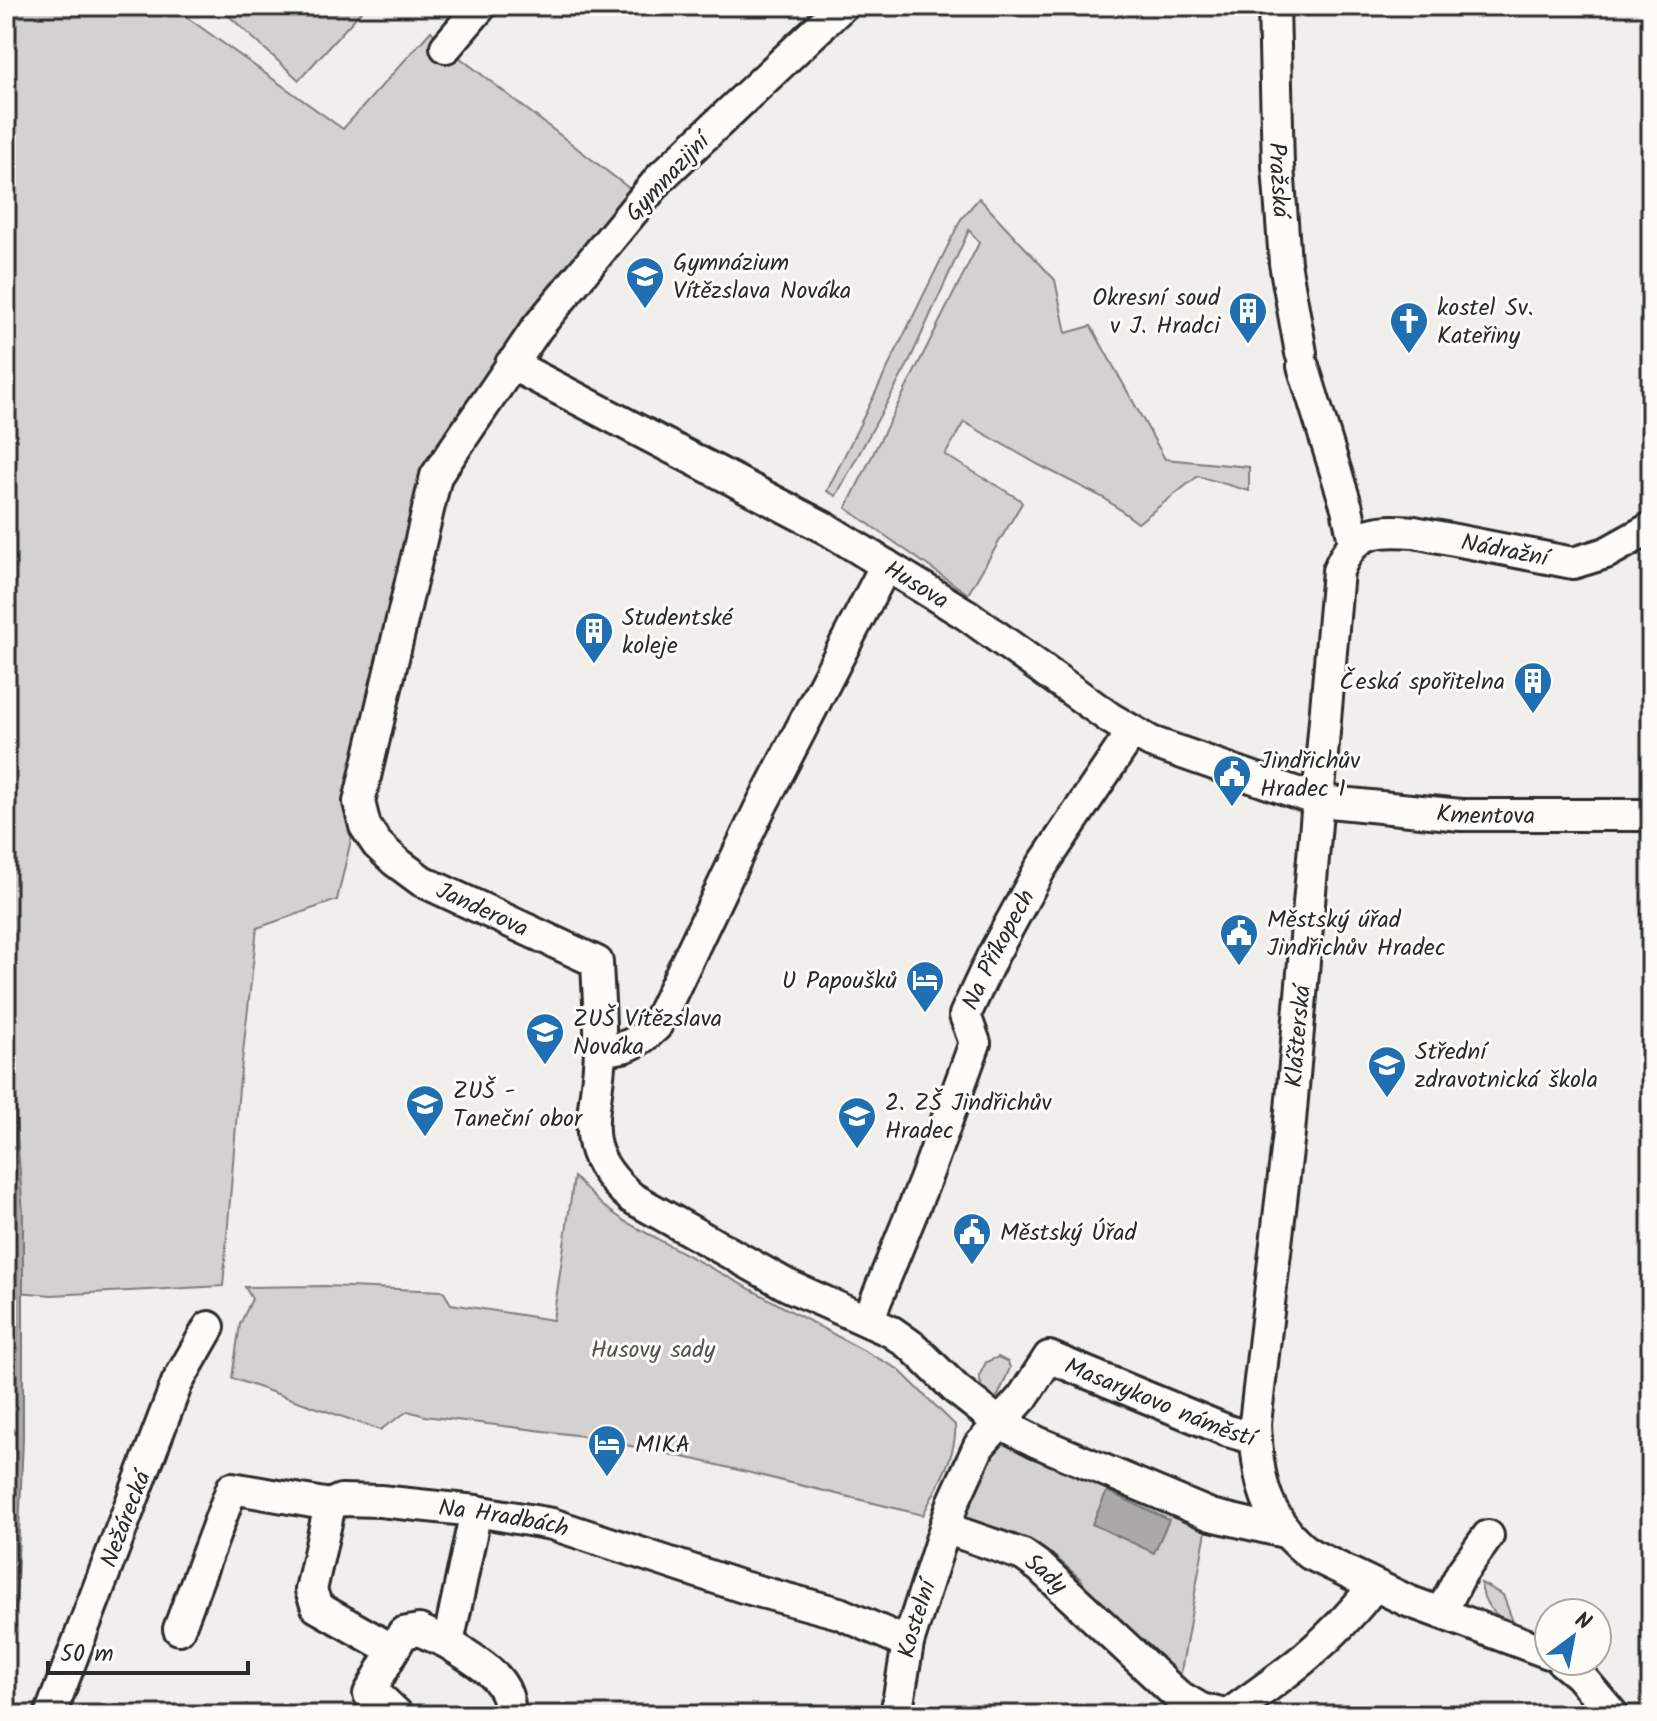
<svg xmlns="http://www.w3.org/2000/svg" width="1657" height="1721" font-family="Kalam,sans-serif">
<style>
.green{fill:#d3d2cf;stroke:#7f7e7d;stroke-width:2}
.water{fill:#aaa9a7;stroke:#777775;stroke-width:2}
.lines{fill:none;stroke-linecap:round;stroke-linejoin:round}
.minor-casing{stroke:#2b2b2b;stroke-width:36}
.minor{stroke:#fdfcf7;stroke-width:30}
.labels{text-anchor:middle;stroke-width:6;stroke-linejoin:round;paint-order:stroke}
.street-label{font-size:24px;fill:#2b2b2b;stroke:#fdfcf7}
.poi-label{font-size:24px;fill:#2b2b2b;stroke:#fdfcf7;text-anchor:start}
.park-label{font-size:24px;fill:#555554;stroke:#fdfcf7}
</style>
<rect width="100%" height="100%" fill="#f0efeb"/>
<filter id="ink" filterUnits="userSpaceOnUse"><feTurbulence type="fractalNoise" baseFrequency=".0125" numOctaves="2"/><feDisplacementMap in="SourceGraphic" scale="16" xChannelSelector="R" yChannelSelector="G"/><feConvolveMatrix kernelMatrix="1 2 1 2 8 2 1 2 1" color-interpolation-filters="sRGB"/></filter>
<g filter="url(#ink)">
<g class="green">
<polygon points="6,6 171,6 343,129 431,31 446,47 643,199 436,476 337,900 257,928 239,1088 223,1286 52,1295 6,1291"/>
<polygon points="218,6 366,6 299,80"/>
<polygon points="979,198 1055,280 1066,333 1091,326 1165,459 1249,467 1249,491 1198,476 1138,523 1104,498 1039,465 964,422 945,455 1019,499 1022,503 968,594 846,508 979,243 969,230 908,364 836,496 827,491 961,219"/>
<path d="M574 1177 602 1205 626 1222 898 1369 955 1425C958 1455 935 1489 923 1515L697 1460 583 1436 425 1416 408 1411 380 1430 232 1378 240 1324 252 1299 245 1287 325 1286 443 1291 451 1304 553 1320Z"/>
<polygon points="998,1357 1008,1362 1010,1368 998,1396 995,1398 983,1392 979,1376 986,1362"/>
<polygon points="1010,1441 1194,1522 1206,1531 1179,1683 1167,1674 1162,1657 1142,1640 1132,1637 1085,1601 1082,1580 1052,1554 1039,1558 966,1523 963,1515 990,1448 1001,1442"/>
<path d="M1481 1583 1503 1595 1513 1622C1493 1617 1483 1603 1481 1583Z"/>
</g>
<g class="water">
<polygon points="6,988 23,1213 23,1438 16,1605 6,1637"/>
<polygon points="1107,1491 1169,1520 1154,1553 1092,1524"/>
</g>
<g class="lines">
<defs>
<g id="minor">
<path id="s1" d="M842 6 661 177 537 328 436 476 359 802 365 826 377 844 395 861 422 881 597 962C598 991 601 1021 600 1050 598 1118 572 1145 632 1198L787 1285 892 1332 913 1347 956 1389 998 1422 1037 1442 1211 1515 1284 1532"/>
<path id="s2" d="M1274 6 1278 166 1285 263 1301 353"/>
<polyline points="446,47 481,6"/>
<path id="s3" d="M511 364 827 529 967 615 1110 718 1151 742 1320 801 1461 815H1651"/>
<polyline points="1303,366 1347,508 1354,542"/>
<path d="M600 1049C625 1050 638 1043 656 1026L759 810 886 565"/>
<path id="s4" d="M868 1320 925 1180 975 1043 965 1015 992 957 1040 869 1132 732"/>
<polyline points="330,1505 311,1590 317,1607 393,1650"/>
<path id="s5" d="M945 1528 1023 1555 1040 1567 1177 1695 1201 1709 1225 1715"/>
<polyline points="1441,1613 1462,1572 1488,1536"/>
<path id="s6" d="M179 1629 232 1488 330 1505 341 1500 380 1501 476 1511 552 1524 743 1587 839 1613 908 1643"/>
<path d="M448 1643C476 1662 512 1677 509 1715"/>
<path id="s7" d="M1549 1653 1408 1601 1310 1554C1264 1519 1257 1477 1255 1423L1289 1133 1338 571C1354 531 1374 529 1414 532L1573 563 1606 553 1651 528"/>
<polyline points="1562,1661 1579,1675 1613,1715"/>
<path id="s8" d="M50 1715 177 1383 209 1327"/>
<polyline points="398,1715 381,1699 369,1694 403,1633 419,1630 448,1643 476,1511"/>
<path id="s9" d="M896 1715 908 1643 953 1503 979 1446 1023 1397 1049 1357 1228 1431 1256 1439"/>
<path d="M1228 1715C1286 1674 1330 1643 1374 1586"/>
</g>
</defs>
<use href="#minor" class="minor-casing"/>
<use href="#minor" class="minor"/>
</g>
</g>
<defs>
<symbol id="university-pin" viewBox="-11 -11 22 30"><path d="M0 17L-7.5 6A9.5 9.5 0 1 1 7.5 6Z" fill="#1f6fb2" stroke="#fdfcf7"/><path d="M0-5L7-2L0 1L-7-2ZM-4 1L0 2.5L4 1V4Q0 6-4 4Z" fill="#fff"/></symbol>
<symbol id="building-pin" viewBox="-11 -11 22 30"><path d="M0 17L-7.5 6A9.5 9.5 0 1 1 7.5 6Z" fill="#1f6fb2" stroke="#fdfcf7"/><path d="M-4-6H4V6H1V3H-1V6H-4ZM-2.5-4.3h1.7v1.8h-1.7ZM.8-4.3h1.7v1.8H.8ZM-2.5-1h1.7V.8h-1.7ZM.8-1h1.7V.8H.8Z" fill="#fff"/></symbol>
<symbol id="church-pin" viewBox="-11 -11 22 30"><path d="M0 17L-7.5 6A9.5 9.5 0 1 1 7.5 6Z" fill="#1f6fb2" stroke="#fdfcf7"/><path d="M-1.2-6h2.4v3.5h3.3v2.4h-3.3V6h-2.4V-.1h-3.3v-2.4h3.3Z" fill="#fff"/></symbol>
<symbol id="civic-pin" viewBox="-11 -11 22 30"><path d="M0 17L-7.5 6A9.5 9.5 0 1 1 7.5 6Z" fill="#1f6fb2" stroke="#fdfcf7"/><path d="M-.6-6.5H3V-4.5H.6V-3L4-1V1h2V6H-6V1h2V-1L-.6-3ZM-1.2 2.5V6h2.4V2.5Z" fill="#fff"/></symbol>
<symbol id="hotel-pin" viewBox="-11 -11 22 30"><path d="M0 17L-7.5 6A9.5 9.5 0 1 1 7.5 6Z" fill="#1f6fb2" stroke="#fdfcf7"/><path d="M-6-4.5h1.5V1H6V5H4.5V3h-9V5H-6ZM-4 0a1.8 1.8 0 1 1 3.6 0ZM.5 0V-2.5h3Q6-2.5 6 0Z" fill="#fff"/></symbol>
<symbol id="school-pin" viewBox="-11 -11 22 30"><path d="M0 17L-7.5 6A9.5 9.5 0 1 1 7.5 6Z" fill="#1f6fb2" stroke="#fdfcf7"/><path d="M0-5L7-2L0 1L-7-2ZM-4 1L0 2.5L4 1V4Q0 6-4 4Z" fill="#fff"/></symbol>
</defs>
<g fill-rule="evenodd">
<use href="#university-pin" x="623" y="254" width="44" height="60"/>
<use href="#building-pin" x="1226" y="289" width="44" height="60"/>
<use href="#church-pin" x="1387" y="299" width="44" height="60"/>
<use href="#building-pin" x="572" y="609" width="44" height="60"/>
<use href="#building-pin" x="1511" y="659" width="44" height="60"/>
<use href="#civic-pin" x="1210" y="752" width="44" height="60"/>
<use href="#civic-pin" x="1217" y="911" width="44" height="60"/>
<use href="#hotel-pin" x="903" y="958" width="44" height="60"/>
<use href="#school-pin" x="523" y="1010" width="44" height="60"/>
<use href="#school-pin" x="1365" y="1043" width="44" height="60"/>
<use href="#school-pin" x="403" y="1082" width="44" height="60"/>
<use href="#school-pin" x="835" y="1094" width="44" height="60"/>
<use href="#civic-pin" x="950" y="1210" width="44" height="60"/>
<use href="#hotel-pin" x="585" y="1422" width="44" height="60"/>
</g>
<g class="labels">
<g class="street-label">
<text transform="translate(667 177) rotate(-47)" y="8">Gymnazijní</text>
<text dy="8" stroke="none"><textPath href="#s2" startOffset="174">Pražská</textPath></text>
<text dy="8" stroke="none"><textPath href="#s7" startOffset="1450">Nádražní</textPath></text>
<text dy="8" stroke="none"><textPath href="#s3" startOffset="462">Husova</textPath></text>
<text dy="8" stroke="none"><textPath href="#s3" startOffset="1090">Kmentova</textPath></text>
<text dy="8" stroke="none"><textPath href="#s1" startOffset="1130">Janderova</textPath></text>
<text dy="8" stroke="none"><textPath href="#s4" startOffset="400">Na Příkopech</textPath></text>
<text dy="8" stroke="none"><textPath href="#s7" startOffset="796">Klášterská</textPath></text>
<text dy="8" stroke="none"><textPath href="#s9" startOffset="516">Masarykovo náměstí</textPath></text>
<text dy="8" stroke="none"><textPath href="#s8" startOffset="210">Nežárecká</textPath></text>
<text dy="8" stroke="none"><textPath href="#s6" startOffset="426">Na Hradbách</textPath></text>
<text dy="8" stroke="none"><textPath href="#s5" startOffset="112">Sady</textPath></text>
<text dy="8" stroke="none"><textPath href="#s9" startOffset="98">Kostelní</textPath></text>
</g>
<g class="poi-label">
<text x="673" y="270">Gymnázium<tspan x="673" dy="28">Vítězslava Nováka</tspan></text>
<text x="1220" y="305" text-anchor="end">Okresní soud<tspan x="1220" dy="28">v J. Hradci</tspan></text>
<text x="1437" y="315">kostel Sv.<tspan x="1437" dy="28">Kateřiny</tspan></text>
<text x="622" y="625">Studentské<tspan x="622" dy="28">koleje</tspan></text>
<text x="1505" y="689" text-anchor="end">Česká spořitelna</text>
<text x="1260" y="768">Jindřichův<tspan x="1260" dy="28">Hradec 1</tspan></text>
<text x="1267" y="927">Městský úřad<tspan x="1267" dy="28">Jindřichův Hradec</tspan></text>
<text x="897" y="988" text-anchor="end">U Papoušků</text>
<text x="573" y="1026">ZUŠ Vítězslava<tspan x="573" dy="28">Nováka</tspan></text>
<text x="1415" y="1059">Střední<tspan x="1415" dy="28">zdravotnická škola</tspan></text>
<text x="453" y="1098">ZUŠ -<tspan x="453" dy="28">Taneční obor</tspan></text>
<text x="885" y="1110">2. ZŠ Jindřichův<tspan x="885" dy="28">Hradec</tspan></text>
<text x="1000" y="1240">Městský Úřad</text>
<text x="635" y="1452">MIKA</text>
</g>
<g class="park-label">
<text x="653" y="1357">Husovy sady</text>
</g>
</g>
<rect width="1657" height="1721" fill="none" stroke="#fdfcf7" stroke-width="32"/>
<rect x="16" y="16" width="1625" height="1689" fill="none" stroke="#2b2b2b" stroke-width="3" filter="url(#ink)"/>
<g transform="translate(1573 1637) rotate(32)"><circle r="38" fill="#fdfcf7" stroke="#a9a8a5" stroke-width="2"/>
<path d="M0-6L14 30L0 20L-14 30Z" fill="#1f6fb2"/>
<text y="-12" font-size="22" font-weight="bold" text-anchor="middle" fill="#2b2b2b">N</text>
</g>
<path d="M48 1661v12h200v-12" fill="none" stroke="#2b2b2b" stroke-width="4"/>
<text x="60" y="1661" font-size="24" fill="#2b2b2b" stroke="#fdfcf7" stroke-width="6" paint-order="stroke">50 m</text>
</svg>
